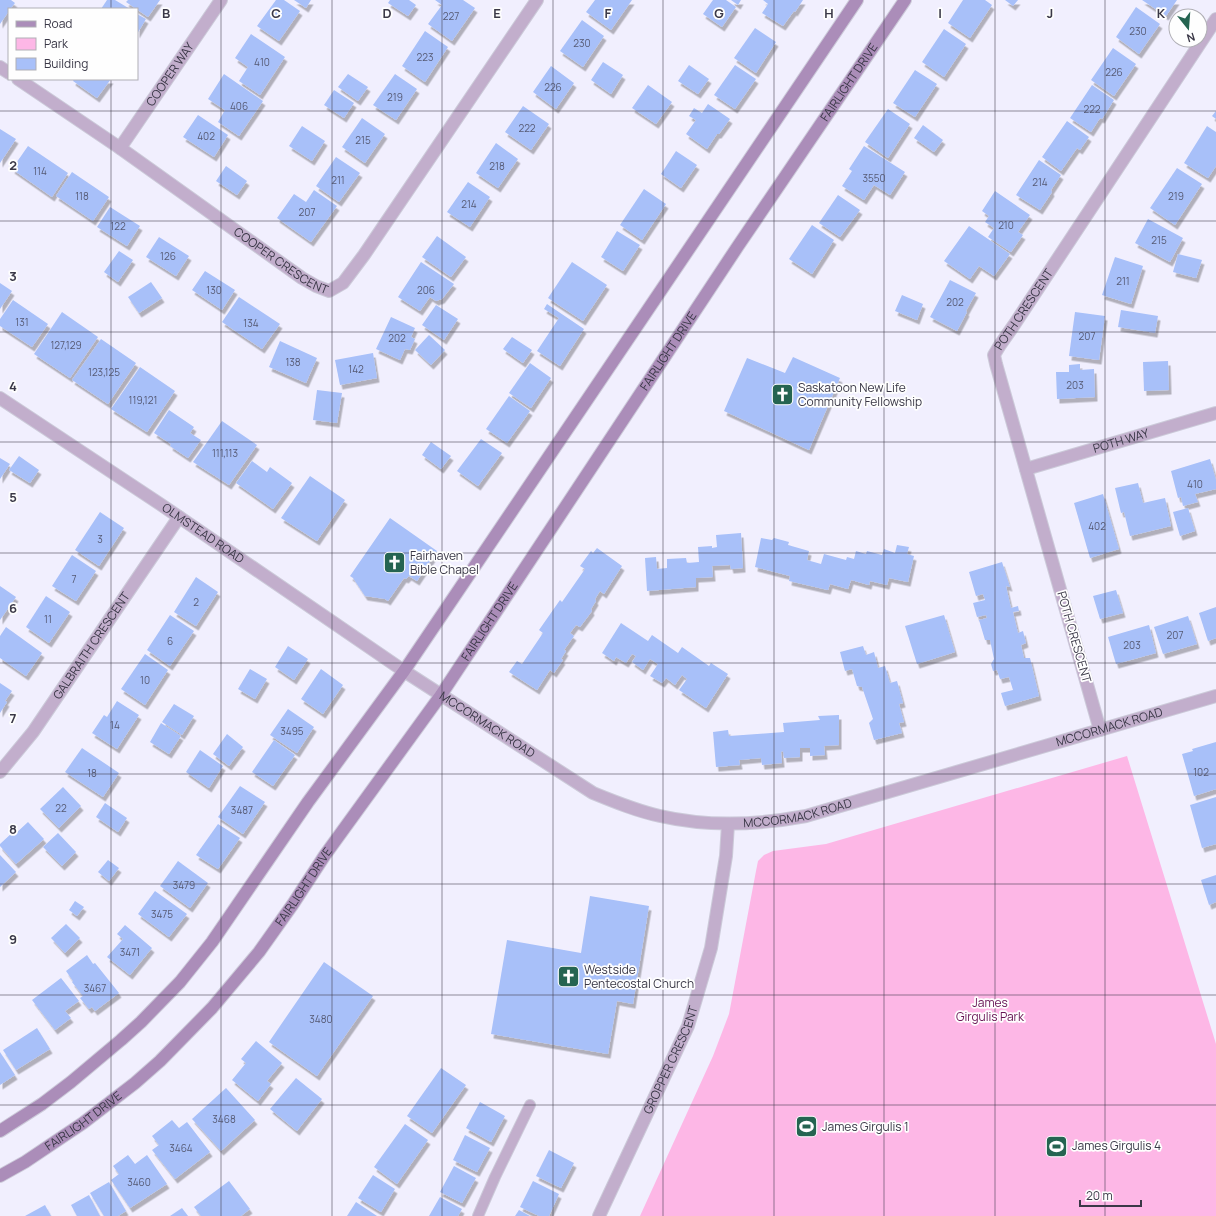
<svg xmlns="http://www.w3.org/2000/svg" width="1216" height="1216" font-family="Manrope,sans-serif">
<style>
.green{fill:#fdb7e6}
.building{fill:#a8c0f9;filter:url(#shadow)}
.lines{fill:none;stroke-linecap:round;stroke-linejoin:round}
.service-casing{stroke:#cccad9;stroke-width:12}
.minor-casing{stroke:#cccad9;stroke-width:14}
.tertiary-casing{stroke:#cccad9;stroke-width:14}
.secondary-casing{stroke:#cccad9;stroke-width:14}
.service{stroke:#c2aecc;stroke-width:10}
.minor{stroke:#c2aecc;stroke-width:12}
.tertiary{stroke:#c2aecc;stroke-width:12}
.secondary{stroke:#ab8db9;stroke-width:12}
.grid{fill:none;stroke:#3a3847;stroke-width:1;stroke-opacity:0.55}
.labels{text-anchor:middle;stroke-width:3.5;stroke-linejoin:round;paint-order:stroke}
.number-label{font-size:10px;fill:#565a74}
.street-label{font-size:12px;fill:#3a3847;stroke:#fefefe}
.poi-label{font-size:12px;fill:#3a3847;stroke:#fefefe;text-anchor:start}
.park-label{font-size:12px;fill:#681555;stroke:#fefefe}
.grid-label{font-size:13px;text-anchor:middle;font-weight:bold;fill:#3a3847;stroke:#fefefe;stroke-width:3.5;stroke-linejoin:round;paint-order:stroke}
</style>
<defs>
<filter id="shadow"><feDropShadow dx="2.5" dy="4.5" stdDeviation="0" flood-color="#0004"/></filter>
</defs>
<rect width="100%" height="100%" fill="#f1effe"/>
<polygon class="green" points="1127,756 1216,1044 1216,1216 640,1216 713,1056 729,1014 756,871 758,861 764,855 773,851 826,844"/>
<g class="building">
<polygon points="0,0 11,0 15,3 10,9 9,9 9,11 0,24"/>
<polygon points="107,0 115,0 130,9 101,9"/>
<polygon points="128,0 160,0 148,17 126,2"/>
<polygon points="276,0 284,0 300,11 279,41 257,26"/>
<polygon points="294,0 311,0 306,8"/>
<polygon points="390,0 409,0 416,5 408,16 388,3"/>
<polygon points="435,0 463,0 475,8 452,41 428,24 442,5"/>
<polygon points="595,0 632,0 611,30 586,12"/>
<polygon points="713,0 726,0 736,7 722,27 703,14"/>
<polygon points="731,0 741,0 738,5"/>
<polygon points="763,0 803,0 795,12 794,11 783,26 762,13 768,4"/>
<polygon points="963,0 985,0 992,5 970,38 948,23"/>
<polygon points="1005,0 1018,0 1013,6"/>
<polygon points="1142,0 1177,0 1166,16"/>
<polygon points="1136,7 1160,24 1139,54 1116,37"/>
<polygon points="137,14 146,19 137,34"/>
<polygon points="582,20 604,36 583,67 560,51"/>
<polygon points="755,28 776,42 756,73 734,58"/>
<polygon points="944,29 966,44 944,77 922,62"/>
<polygon points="425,31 448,47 425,82 402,66"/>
<polygon points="251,34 285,57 260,95 239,81 248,67 235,58"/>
<polygon points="1113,48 1136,64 1114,96 1091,80"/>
<polygon points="603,62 623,75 611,94 591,80"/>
<polygon points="689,65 709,79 698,94 678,81"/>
<polygon points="735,65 756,79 735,109 714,95"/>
<polygon points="551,66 574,83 556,109 533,92"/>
<polygon points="915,70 937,84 915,117 893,103"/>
<polygon points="224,74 263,101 239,136 218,122 225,110 208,99"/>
<polygon points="348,74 368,87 358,101 338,87"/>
<polygon points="395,74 417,89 396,120 373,105"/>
<polygon points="74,79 111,79 97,98 73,81"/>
<polygon points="648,85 672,102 656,124 632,108"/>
<polygon points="1092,85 1114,100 1102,119 1100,118 1091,132 1070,118"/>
<polygon points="334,90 354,103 344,118 324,105"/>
<polygon points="708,104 730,119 719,134 717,134 707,149 686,134 696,120 689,116 694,108 702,113"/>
<polygon points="523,106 549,124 531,150 505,132"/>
<polygon points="888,109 910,124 888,158 865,142"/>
<polygon points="1216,111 1216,119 1212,116"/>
<polygon points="198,115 228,135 214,157 183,137"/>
<polygon points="362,118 385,134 365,163 342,147"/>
<polygon points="1067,121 1089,137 1080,150 1077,148 1061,171 1042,157"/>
<polygon points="923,125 943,140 934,152 914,138"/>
<polygon points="302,126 325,141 312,161 289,146"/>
<polygon points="1207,126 1216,132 1216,166 1208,178 1184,163"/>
<polygon points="0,129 16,139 0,163"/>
<polygon points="496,143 518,159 498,188 476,173"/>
<polygon points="28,146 68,173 52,197 12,169"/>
<polygon points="864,146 905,172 890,195 874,185 864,200 842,186 852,171 849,169"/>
<polygon points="676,151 697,165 681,188 661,174"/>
<polygon points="336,157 360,173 339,202 316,186"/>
<polygon points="1039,160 1061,175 1051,190 1052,192 1040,210 1016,195"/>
<polygon points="226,166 247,181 237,195 216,181"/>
<polygon points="1177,168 1202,184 1175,225 1150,208"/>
<polygon points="72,172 109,197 93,221 56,196"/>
<polygon points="468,182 490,197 470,227 447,212"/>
<polygon points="644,189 666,204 642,240 620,225"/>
<polygon points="314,190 337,206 311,242 277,218 294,194 306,202"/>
<polygon points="995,191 1030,215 1018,232 1023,235 1011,252 988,237 994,228 985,222 989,216 982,211"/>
<polygon points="838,195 860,210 840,237 819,223"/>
<polygon points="110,207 140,226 127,246 97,227"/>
<polygon points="1148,219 1183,238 1170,262 1135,243"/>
<polygon points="812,225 834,240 812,274 789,259"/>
<polygon points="969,226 1010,254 994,276 979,266 970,279 944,261"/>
<polygon points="617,231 640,245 623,271 601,257"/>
<polygon points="437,236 466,257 451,277 422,257"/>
<polygon points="159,237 189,256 176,276 146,257"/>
<polygon points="119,251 133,260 118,282 104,272"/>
<polygon points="1178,254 1202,260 1196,278 1173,272"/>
<polygon points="1115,257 1143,266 1131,304 1102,295"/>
<polygon points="421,262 454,284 442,299 436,301 430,297 420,311 398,297"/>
<polygon points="572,262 607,285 583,321 548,298"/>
<polygon points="205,271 235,290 222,310 192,290"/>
<polygon points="950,280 976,293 966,311 967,312 957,331 930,317"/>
<polygon points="151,282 162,298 139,313 128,297"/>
<polygon points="0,283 12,291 0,309"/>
<polygon points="902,295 923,304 917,320 895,311"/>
<polygon points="239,297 280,324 262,349 222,322"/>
<polygon points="13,300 48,324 32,347 0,326 0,319"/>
<polygon points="547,304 584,329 560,366 537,351 559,318 544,309"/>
<polygon points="436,305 458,319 444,340 422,325"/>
<polygon points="1121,310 1158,316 1155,333 1118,327"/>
<polygon points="62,312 98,337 70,378 34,354"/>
<polygon points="1075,312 1105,316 1099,360 1069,356"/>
<polygon points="391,317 415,328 411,337 415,339 410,350 405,349 400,360 376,349"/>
<polygon points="429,335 445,350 431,365 415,350"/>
<polygon points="512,337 532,350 523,363 503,349"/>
<polygon points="101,339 136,363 108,404 72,380"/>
<polygon points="280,341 317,358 306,383 269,367"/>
<polygon points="373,353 377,378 340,385 335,360"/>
<polygon points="793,357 840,378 809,450 724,411 747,358 785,373"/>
<polygon points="1168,361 1169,390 1144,391 1143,362"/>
<polygon points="530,363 551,378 531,408 509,393"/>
<polygon points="1080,364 1080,370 1094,369 1095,397 1057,399 1056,372 1069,372 1069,365"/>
<polygon points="140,367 175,391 147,432 111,409"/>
<polygon points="317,390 342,393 337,423 313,420"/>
<polygon points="509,396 530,411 507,443 486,429"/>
<polygon points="169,410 194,427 190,433 201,440 188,458 170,446 171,444 154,433"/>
<polygon points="222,421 257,445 229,485 193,462"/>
<polygon points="481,439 502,453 478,486 457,471"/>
<polygon points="431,442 451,456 441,469 422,455"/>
<polygon points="19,456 39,470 30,483 9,470"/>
<polygon points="0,458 10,464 0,479"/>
<polygon points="1210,459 1216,480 1216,489 1195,494 1198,502 1183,506 1181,497 1178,498 1171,471"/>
<polygon points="252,461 267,472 270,467 292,483 273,509 236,483"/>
<polygon points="310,476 345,500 317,541 281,518"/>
<polygon points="1138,483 1143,503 1165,498 1171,526 1130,536 1124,512 1121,513 1115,488"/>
<polygon points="1103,494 1119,549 1090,558 1074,503"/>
<polygon points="1188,508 1195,531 1180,536 1173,512"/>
<polygon points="100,512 124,528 99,566 75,550"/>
<polygon points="390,518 437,551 417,581 409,576 406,579 404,578 388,601 385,599 365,596 353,578 350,576"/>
<polygon points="741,533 743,568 731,569 730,565 712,566 713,577 696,578 696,587 647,591 645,558 656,557 657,569 667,568 667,559 686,558 687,563 699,562 698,547 712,546 712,548 717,547 716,535"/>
<polygon points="761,538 772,540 774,538 789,542 788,545 809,551 807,560 821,564 824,554 846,560 847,557 854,559 856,551 866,554 867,551 882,555 884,549 895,553 897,545 909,547 907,554 914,556 908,582 889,578 887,585 870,581 869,585 851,580 848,589 830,584 828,590 789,581 790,576 755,567"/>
<polygon points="597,548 622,566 604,594 600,591 595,599 596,601 591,609 592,611 580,627 576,625 570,633 574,636 564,650 566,651 561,659 563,660 554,673 550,670 537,690 509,672 517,661 522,664 543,633 539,630 560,600 562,602 585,569 580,566 591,551 593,553"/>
<polygon points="72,555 96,571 76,601 52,586"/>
<polygon points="1002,562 1010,587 1006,586 1011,608 1018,606 1019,611 1013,612 1018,633 1023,631 1026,643 1021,645 1024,658 1030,658 1039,696 1005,706 1001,693 1013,690 1009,677 1000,679 997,670 993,671 991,664 994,659 990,640 985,640 979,620 987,618 986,615 977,617 973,603 985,600 983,594 976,596 969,572"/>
<polygon points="196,577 218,592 196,626 174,612"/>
<polygon points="0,586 16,597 0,620"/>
<polygon points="1116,590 1123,613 1100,619 1093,596"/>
<polygon points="46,596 70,612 49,643 26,627"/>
<polygon points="1216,607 1216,638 1208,641 1199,613"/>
<polygon points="170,615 194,631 170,666 147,650"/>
<polygon points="944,615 955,652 917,664 905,626"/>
<polygon points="1188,616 1197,644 1163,654 1154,627"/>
<polygon points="621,623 648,641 652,635 678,653 682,647 709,666 711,663 728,674 706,708 679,690 687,679 682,675 675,685 666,678 662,683 650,676 658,664 650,659 643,670 632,662 636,656 632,654 626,663 616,657 614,661 602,653"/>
<polygon points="1149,625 1156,653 1116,664 1108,637"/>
<polygon points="6,627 42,653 26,676 0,658 0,636"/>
<polygon points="288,646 308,659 294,680 275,667"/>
<polygon points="863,646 866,655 874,652 878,668 885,666 890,683 897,681 903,703 899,704 904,722 899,723 902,733 874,740 869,723 873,719 862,687 857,686 852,669 845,671 840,652"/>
<polygon points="145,654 168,670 145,705 121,689"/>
<polygon points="250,669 267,679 255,699 238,689"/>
<polygon points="321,669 343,685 323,714 301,699"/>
<polygon points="0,683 12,691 5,701 7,702 0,713"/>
<polygon points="117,701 139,715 117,749 92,733 104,715 107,717"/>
<polygon points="174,704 194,716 182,735 162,722"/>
<polygon points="288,709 314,727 297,753 270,735"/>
<polygon points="839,715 839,745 824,746 825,755 810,756 810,748 800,748 800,757 784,758 783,751 781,752 782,763 762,765 761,758 739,760 740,765 716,767 713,732 728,730 729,736 784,732 783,723 820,720 818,716"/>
<polygon points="161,723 181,736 169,754 150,742"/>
<polygon points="227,734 243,747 229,766 213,754"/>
<polygon points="274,740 295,755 273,786 252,772"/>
<polygon points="1216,742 1216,789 1194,796 1182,754 1193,751 1192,749"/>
<polygon points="82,748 119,773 103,797 65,772"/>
<polygon points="200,750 223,766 209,788 186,772"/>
<polygon points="240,786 265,802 243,834 218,817"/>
<polygon points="63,787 81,806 59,828 40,809"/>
<polygon points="1216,797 1216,844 1202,848 1190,805"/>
<polygon points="105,803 127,818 118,832 96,817"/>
<polygon points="28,822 44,839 16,864 0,846 0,844 13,832 15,834"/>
<polygon points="218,824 240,838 218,869 196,855"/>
<polygon points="58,833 76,852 62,866 43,847"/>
<polygon points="0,855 16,872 0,887"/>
<polygon points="108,860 119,868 109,881 98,872"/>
<polygon points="178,861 208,883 190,908 160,886"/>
<polygon points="1216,875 1216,902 1209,905 1201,880"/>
<polygon points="155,891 187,914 169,937 138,914"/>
<polygon points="590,896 649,906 633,1004 617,1001 608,1054 491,1034 507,940 581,953"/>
<polygon points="75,901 84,907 77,916 69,910"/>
<polygon points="66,924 80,938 65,953 51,938"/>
<polygon points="125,925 152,948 130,975 107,957 123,939 117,934"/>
<polygon points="87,955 93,964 95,963 119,993 95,1011 92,1007 89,1009 80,998 83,996 72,982 73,981 66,971"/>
<polygon points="324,962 373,996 317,1076 269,1042"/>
<polygon points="61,978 79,1001 65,1011 71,1018 55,1030 32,1000"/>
<polygon points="37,1028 50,1049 16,1070 3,1050"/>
<polygon points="256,1041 282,1063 267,1081 271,1084 258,1101 232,1080 246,1063 241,1059"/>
<polygon points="0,1052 15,1075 0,1085"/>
<polygon points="441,1068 466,1085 432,1133 407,1116"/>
<polygon points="296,1078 322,1099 297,1131 270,1109"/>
<polygon points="226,1088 255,1120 221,1151 192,1119"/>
<polygon points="480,1102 505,1116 491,1142 466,1128"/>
<polygon points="172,1120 179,1128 187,1122 210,1152 175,1179 152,1150 159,1145 152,1136"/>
<polygon points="405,1124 428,1140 397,1184 374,1167"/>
<polygon points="465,1135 490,1148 477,1172 453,1160"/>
<polygon points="549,1150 574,1163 561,1188 536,1176"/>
<polygon points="128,1155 135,1164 147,1155 167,1184 130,1208 111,1180 119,1174 113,1166"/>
<polygon points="454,1166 476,1178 462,1203 440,1192"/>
<polygon points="373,1175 395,1189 381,1212 358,1198"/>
<polygon points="229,1181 250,1209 241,1216 201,1216 194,1207"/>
<polygon points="533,1181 559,1194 549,1216 539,1216 520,1207"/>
<polygon points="109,1182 126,1211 118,1216 104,1216 90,1193"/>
<polygon points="89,1195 100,1216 77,1216 71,1205"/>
<polygon points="440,1197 462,1209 458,1216 429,1216"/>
<polygon points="356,1202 377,1216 347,1216"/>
<polygon points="45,1205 51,1216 25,1216"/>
<polygon points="182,1208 188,1216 170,1216"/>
<polygon points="519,1210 530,1216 515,1216"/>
</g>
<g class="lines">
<defs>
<polyline id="service" points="478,1216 495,1177 530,1105"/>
<g id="minor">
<polyline points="0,67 9,73"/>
<path id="s1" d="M18 79 120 148 302 278 316 286 329 291 343 283 364 255 537 0"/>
<path id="s2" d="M120 148 221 0"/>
<path id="s3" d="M0 398 160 504 404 671"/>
<path id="s4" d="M1026 469 1216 413"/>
<path id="s5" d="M1100 730 996 364 994 355 1000 345 1014 325 1216 19"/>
<path id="s6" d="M0 772 33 732 179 517"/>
<path id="s7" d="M599 1216 688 1026 711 948 726 856 728 824"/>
</g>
<g id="tertiary">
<path id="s8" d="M404 671 593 793C615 802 637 811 660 816 708 827 758 825 806 816L1216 696"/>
</g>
<g id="secondary">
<polyline points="0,1131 42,1104 71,1082 121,1040 141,1022 180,982 212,942 308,802 404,671 857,0"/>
<path id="s9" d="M0 1176 25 1162 83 1123 135 1083 160 1061 212 1008 259 952 293 904 325 855 441 695 738 246 905 0"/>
</g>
</defs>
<use href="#service" class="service-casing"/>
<use href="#minor" class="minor-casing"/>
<use href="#tertiary" class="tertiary-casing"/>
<use href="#secondary" class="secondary-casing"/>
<use href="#service" class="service"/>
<use href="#minor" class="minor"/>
<use href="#tertiary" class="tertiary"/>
<use href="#secondary" class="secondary"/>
</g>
<path class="grid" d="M111 0V9M221 0V1216M332 0V1216M442 0V1216M553 0V1216M663 0V1216M774 0V1216M884 0V1216M995 0V1216M1105 0V1216M111 79V1216M0 111H1216M0 221H1216M0 332H1216M0 442H1216M0 553H1216M0 663H1216M0 774H1216M0 884H1216M0 995H1216M0 1105H1216"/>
<defs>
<symbol id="church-square" viewBox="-11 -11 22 22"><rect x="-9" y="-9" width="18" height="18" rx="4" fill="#256451" stroke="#fefefe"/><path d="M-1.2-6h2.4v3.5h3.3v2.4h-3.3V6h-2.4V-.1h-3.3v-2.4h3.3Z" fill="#fff"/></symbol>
<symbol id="stadium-square" viewBox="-11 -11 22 22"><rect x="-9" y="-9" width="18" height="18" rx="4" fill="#256451" stroke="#fefefe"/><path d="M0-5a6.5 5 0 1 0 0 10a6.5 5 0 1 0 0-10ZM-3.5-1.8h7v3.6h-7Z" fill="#fff"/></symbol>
</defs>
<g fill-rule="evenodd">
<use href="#church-square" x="770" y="382" width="25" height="25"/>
<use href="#church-square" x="382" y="550" width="25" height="25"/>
<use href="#church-square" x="556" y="964" width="25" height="25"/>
<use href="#stadium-square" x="794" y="1114" width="25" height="25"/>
<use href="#stadium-square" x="1044" y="1134" width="25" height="25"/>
</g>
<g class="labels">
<g class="number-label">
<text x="451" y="20">227</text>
<text x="1138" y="35">230</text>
<text x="582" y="47">230</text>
<text x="425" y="61">223</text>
<text x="262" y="66">410</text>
<text x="1114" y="76">226</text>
<text x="553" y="91">226</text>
<text x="395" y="101">219</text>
<text x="239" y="110">406</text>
<text x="1092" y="113">222</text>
<text x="527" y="132">222</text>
<text x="206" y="140">402</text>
<text x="363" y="144">215</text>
<text x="497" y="170">218</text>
<text x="40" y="175">114</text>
<text x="874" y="182">3550</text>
<text x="338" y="184">211</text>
<text x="1040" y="186">214</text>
<text x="82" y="200">118</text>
<text x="1176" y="200">219</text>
<text x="469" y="208">214</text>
<text x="307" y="216">207</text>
<text x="1006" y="229">210</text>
<text x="118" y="230">122</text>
<text x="1159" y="244">215</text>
<text x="168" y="260">126</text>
<text x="1123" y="285">211</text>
<text x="214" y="294">130</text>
<text x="426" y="294">206</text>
<text x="955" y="306">202</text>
<text x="22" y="326">131</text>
<text x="251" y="327">134</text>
<text x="1087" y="340">207</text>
<text x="397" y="342">202</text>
<text x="66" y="349">127,129</text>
<text x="293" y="366">138</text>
<text x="356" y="373">142</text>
<text x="104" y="376">123,125</text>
<text x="1075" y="389">203</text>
<text x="143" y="404">119,121</text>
<text x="225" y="457">111,113</text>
<text x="1195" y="488">410</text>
<text x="1097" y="530">402</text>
<text x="100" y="543">3</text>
<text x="74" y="583">7</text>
<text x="196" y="606">2</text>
<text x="48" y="623">11</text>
<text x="1175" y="639">207</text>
<text x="170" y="645">6</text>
<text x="1132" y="649">203</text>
<text x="145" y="684">10</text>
<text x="115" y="729">14</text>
<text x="292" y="735">3495</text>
<text x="1201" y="776">102</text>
<text x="92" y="777">18</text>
<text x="61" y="812">22</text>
<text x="242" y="814">3487</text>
<text x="184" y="889">3479</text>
<text x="162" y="918">3475</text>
<text x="130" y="956">3471</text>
<text x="95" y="992">3467</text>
<text x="321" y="1023">3480</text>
<text x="224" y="1123">3468</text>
<text x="181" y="1152">3464</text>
<text x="139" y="1186">3460</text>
</g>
<g class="street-label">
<text dy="4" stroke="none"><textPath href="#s2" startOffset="89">COOPER WAY</textPath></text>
<text dy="4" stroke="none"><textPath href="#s9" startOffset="1396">FAIRLIGHT DRIVE</textPath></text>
<text dy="4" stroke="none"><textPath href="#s1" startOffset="320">COOPER CRESCENT</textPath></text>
<text dy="4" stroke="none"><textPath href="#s5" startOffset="444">POTH CRESCENT</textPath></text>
<text dy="4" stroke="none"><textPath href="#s9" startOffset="1072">FAIRLIGHT DRIVE</textPath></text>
<text dy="4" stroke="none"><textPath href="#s4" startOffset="99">POTH WAY</textPath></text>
<text dy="4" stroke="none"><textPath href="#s3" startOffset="244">OLMSTEAD ROAD</textPath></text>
<text dy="4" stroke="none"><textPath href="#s9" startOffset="748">FAIRLIGHT DRIVE</textPath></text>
<text transform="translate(1074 637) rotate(74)" y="4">POTH CRESCENT</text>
<text dy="4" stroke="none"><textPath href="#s6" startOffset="156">GALBRAITH CRESCENT</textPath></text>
<text dy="4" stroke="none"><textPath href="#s8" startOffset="99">MCCORMACK ROAD</textPath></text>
<text dy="4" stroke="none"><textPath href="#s8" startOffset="759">MCCORMACK ROAD</textPath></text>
<text dy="4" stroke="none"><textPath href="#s8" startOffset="435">MCCORMACK ROAD</textPath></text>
<text dy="4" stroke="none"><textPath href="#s9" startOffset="424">FAIRLIGHT DRIVE</textPath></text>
<text dy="4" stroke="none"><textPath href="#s7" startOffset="172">GROPPER CRESCENT</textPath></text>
<text dy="4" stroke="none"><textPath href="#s9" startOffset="100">FAIRLIGHT DRIVE</textPath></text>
</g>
<g class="poi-label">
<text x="798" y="392">Saskatoon New Life<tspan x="798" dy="14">Community Fellowship</tspan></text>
<text x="410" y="560">Fairhaven<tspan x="410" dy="14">Bible Chapel</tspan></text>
<text x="584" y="974">Westside<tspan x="584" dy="14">Pentecostal Church</tspan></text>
<text x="822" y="1131">James Girgulis 1</text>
<text x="1072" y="1150">James Girgulis 4</text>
</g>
<g class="park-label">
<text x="990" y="1007">James<tspan x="990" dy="14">Girgulis Park</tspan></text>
</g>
</g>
<g class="grid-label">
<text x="166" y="18">B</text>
<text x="276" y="18">C</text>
<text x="387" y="18">D</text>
<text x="497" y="18">E</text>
<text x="608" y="18">F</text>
<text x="719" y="18">G</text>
<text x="829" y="18">H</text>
<text x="940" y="18">I</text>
<text x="1050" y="18">J</text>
<text x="1161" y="18">K</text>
<text x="13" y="170">2</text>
<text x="13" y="281">3</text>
<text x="13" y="391">4</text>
<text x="13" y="502">5</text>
<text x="13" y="613">6</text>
<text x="13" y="723">7</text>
<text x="13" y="834">8</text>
<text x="13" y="944">9</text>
</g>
<rect x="8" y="8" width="130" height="72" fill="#fefefe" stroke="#b0afb5"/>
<rect x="16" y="21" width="20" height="6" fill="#ab8db9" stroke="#b0afb5"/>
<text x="44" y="28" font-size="12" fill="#3a3847">Road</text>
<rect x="16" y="38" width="20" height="12" fill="#fdb7e6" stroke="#b0afb5"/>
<text x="44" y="48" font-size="12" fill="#3a3847">Park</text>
<rect x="16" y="58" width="20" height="12" fill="#a8c0f9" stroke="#b0afb5"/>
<text x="44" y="68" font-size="12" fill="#3a3847">Building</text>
<g transform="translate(1188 28) rotate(163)"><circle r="19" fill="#fefefe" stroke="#b0afb5"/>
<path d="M0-3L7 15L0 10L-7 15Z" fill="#256451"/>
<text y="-6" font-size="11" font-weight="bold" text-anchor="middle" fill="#3a3847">N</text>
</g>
<path d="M1080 1200v6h61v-6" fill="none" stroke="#3a3847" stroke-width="2"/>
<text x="1086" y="1200" font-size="12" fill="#3a3847" stroke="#fefefe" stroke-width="3" paint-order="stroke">20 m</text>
</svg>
